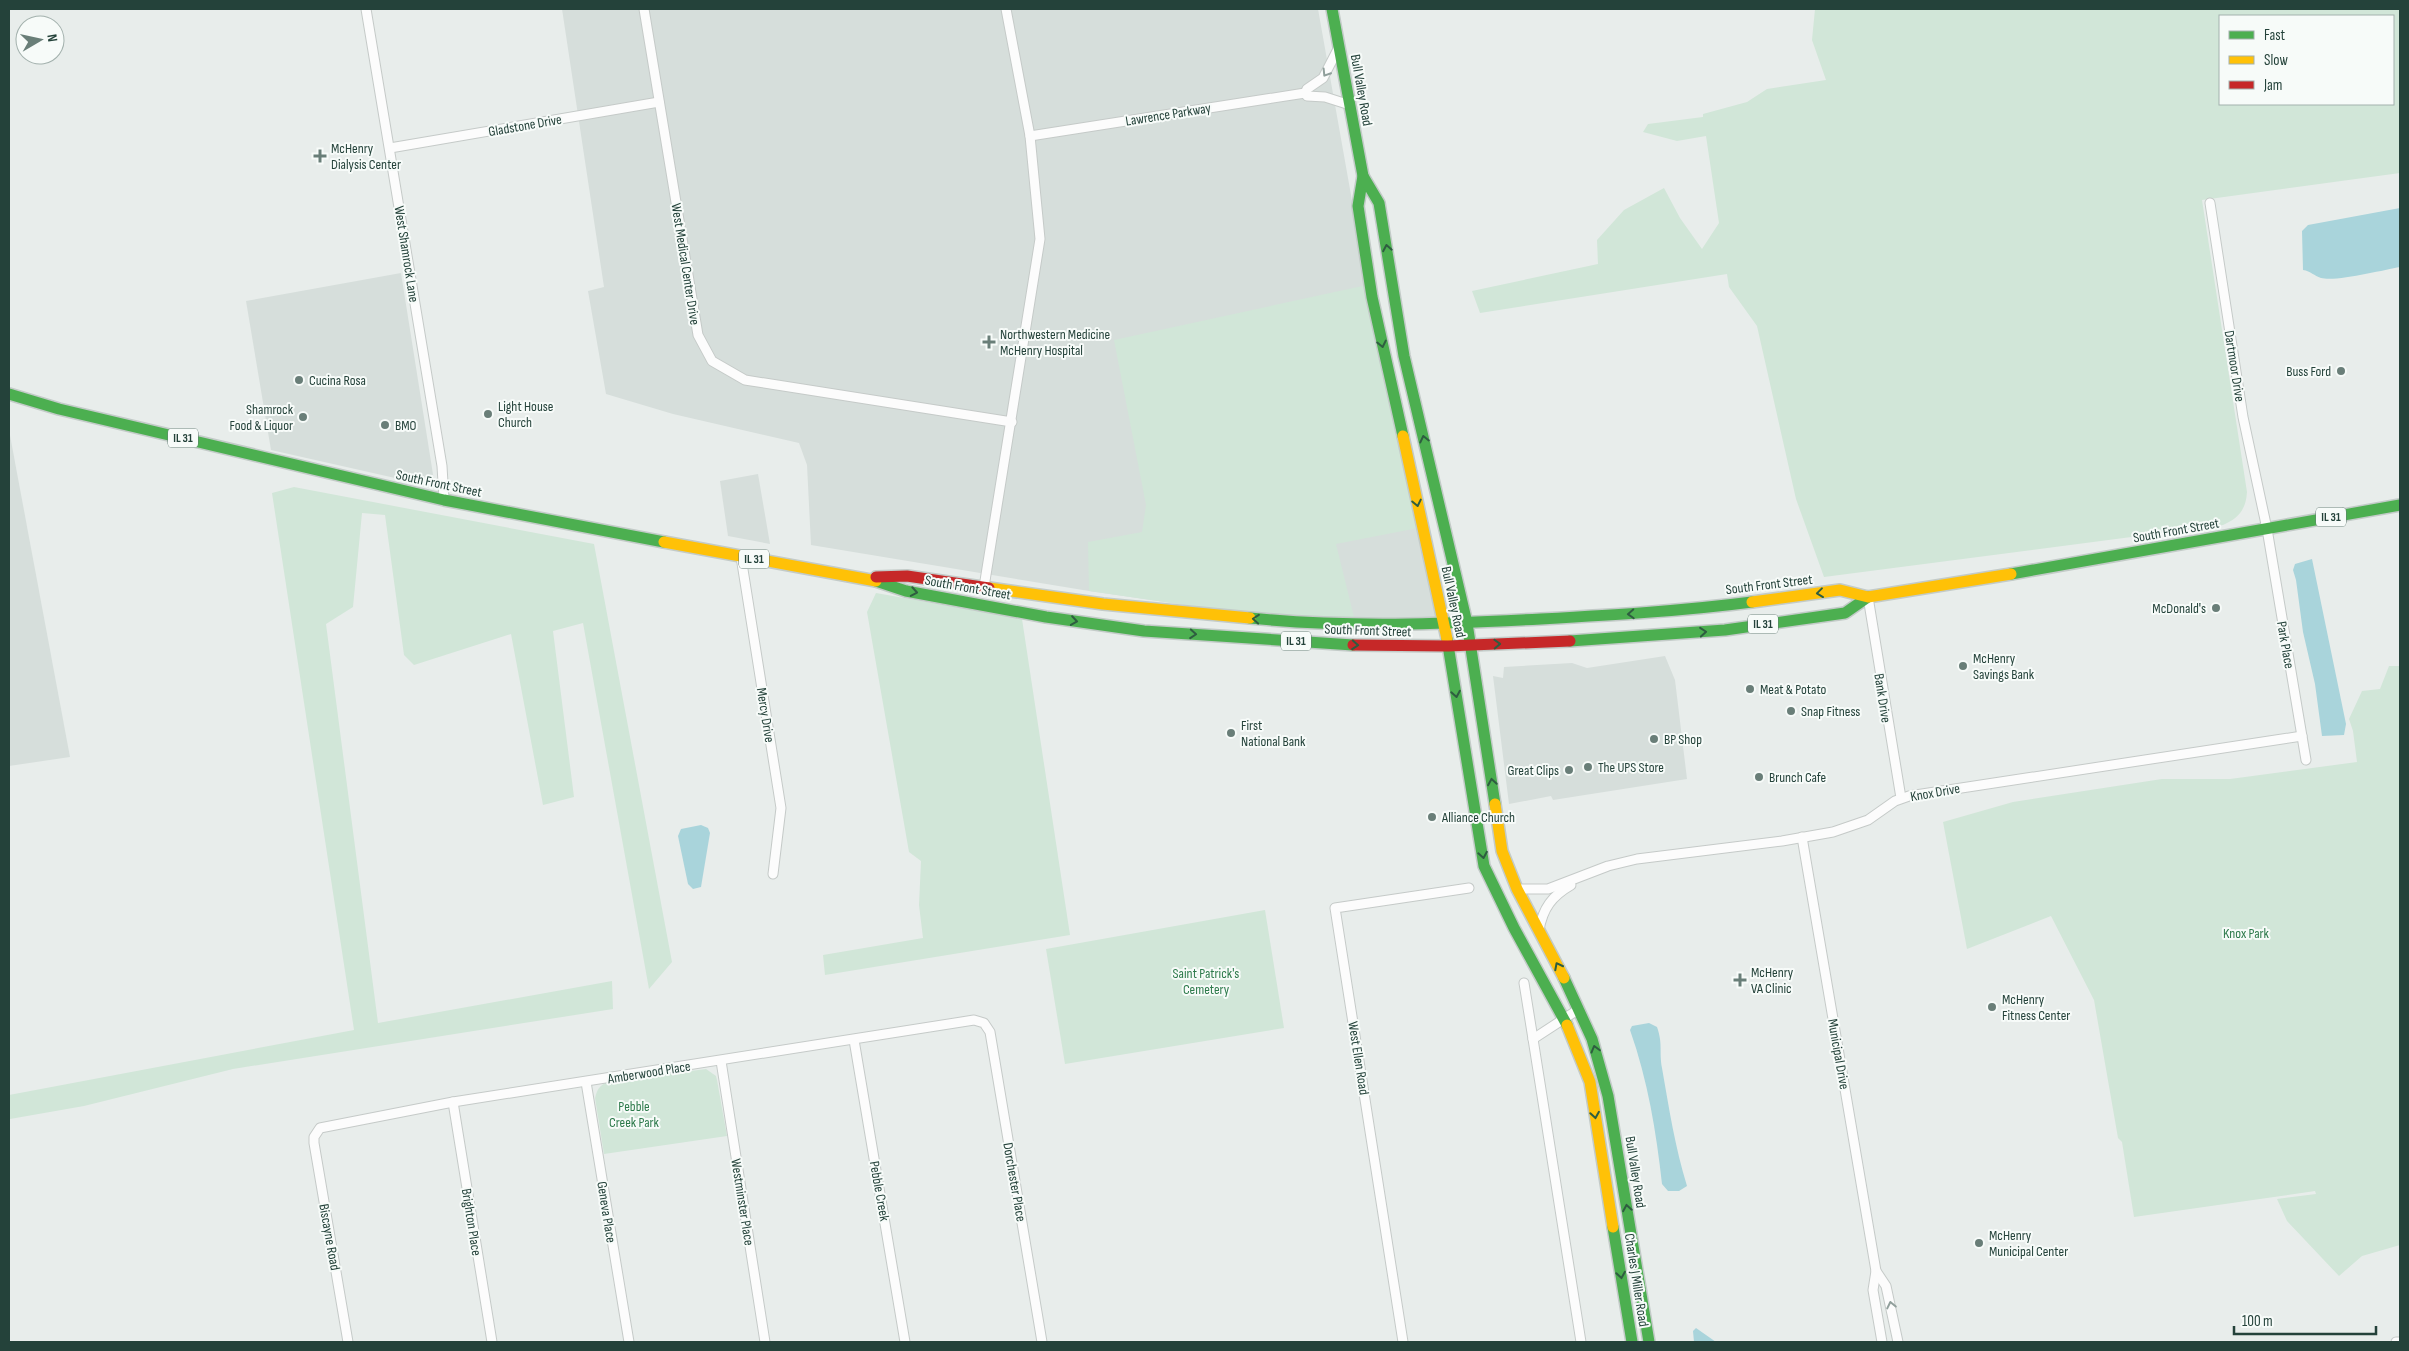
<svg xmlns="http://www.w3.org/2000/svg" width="2409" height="1351" font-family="'Sofia Sans Condensed',sans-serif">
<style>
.built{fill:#d6dedb}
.green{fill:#d1e6d8;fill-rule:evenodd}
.water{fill:#a9d4db}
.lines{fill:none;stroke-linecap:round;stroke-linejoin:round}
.street-casing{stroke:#c5cac8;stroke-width:11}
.fast-casing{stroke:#c3cbc8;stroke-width:14}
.slow-casing{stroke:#c3cbc8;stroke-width:14}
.jam-casing{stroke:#c3cbc8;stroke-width:14}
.street{stroke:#fcfcfc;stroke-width:9}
.fast{stroke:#4caf50;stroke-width:11}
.slow{stroke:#ffc107;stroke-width:11}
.jam{stroke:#c62828;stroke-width:11}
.oneway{stroke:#909f9b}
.oneway2{stroke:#2e5d40}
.poi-dot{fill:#697e78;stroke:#f7fbf9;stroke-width:2}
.labels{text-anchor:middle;stroke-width:4;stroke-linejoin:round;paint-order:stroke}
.shield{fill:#f7fbf9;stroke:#637a73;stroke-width:1}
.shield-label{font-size:12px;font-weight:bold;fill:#24423a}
.street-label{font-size:14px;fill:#24423a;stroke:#f7fbf9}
.poi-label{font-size:14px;fill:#24423a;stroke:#f7fbf9;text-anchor:start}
.park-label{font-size:14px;fill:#2d7a4b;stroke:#f7fbf9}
</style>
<rect width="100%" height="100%" fill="#e8edeb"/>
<g class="built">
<polygon points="562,9 1318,9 1367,285 1440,624 1290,620 1089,591 811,545 807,465 799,443 673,414 606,394 588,291 604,287"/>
<polygon points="401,273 435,487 271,450 246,301"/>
<polygon points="9,430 70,757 9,766"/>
<polygon points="758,474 770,544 728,536 720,481"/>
<polygon points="1665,656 1675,680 1687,779 1553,800 1551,796 1509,804 1493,676 1503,678 1504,667 1572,663 1587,668"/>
</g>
<g class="green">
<path d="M1815 9H2400V173L2202 200 2247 492C2246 509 2239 518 2223 525L1824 577 1796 499 1757 326 1729 287 1727 274 1480 313 1472 291 1598 264 1597 240 1624 210 1664 188 1680 218 1702 249 1719 223 1706 136 1677 141 1643 132 1648 124 1703 117V114L1747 102 1767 89 1826 80 1812 40ZM2220 16H2393V104H2220Z"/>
<polygon points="1367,285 1423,527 1336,544 1355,621 1290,620 1089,591 1088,542 1142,532 1146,505 1114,340"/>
<polygon points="294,487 594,544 672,962 649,989 583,623 553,631 574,797 543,805 511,634 414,665 404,655 385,515 362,513 353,607 326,624 378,1023 612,981 613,1009 233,1069 84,1106 10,1119 9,1095 354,1030 272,493"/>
<polygon points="876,593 1022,619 1070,935 825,975 823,955 923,938 919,905 921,861 909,852 867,612"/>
<polygon points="2389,666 2400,666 2400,1245 2362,1256 2339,1276 2287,1221 2277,1199 2316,1194 2315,1191 2134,1217 2122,1142 2118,1138 2094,1000 2051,916 1967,949 1943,822 2013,802 2162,779 2230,779 2357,762 2353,731 2349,719 2362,691 2380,689"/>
<polygon points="1265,910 1284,1028 1065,1064 1046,949"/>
<path d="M706 1069 716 1076 717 1080 727 1136 604 1154 595 1098C597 1090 599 1086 607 1082Z"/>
</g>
<g class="water">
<path d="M2400 208V267C2383 270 2336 282 2321 278 2314 276 2311 271 2303 270L2302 231 2308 225Z"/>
<polygon points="2312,559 2346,724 2344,735 2322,736 2315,684 2303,632 2296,580 2293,570 2295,564"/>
<polygon points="701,825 708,828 710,833 701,887 693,889 688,884 678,836 681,829"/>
<path d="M1649 1023 1657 1027C1663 1044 1659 1051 1662 1068 1669 1108 1675 1147 1687 1186L1679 1191H1668L1662 1184C1656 1131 1648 1081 1630 1030L1632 1026Z"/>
<polygon points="1696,1328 1716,1342 1694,1342 1693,1331"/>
</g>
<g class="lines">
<defs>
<g id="street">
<polyline points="366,9 442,466 444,500"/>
<polyline points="644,9 698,335 712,361 745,380 1012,422"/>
<polyline points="1305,93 1307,96 1325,97 1350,105"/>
<polyline points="1030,136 1305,93 1307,89 1323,78 1339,47"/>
<polyline points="390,148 659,102"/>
<polyline points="2210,203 2243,417 2267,529 2306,760"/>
<polyline points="741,557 781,808 773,874"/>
<polyline points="984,587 1040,239 1030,136 1006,9"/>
<polyline points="1868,597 1901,798"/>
<polyline points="1802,837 1876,1271 1873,1290 1882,1342"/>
<polyline points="1517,889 1548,889 1608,866 1637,859 1782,841 1833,832 1868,820 1895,801 1909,796 2302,736"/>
<path d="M1539 930C1543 908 1552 896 1571 885"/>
<polyline points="1524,983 1533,1039"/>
<polyline points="1579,1009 1533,1039 1581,1342"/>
<polyline points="854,1040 905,1342"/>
<polyline points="721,1061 765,1342"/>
<polyline points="586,1082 629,1342"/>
<polyline points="453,1102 492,1342"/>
<polyline points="1876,1271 1886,1286 1898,1342"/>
<polyline points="348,1342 314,1143 314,1137 320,1128 453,1102 974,1020 984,1023 990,1032 1042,1342"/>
<polyline points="1403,1342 1335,908 1469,888"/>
<polyline points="2396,1342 2400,1342"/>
</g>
<g id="fast">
<polyline points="1332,9 1363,176 1358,206 1372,297 1403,436"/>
<polyline points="1363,176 1379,203 1404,356 1467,623 1495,804"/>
<polyline points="9,394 59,409 444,500 664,542"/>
<polyline points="2011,574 2400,505"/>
<polyline points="876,581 906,591 1046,617 1144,631 1353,645"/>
<path d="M1250 618C1347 628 1444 624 1541 619 1612 615 1682 611 1752 602"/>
<polyline points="1447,639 1484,866 1514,928 1567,1025"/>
<polyline points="1570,641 1725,630 1845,613 1868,597"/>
<polyline points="1564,978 1592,1039 1608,1096 1649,1342"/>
<polyline points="1613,1227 1632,1342"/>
</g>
<g id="slow">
<polyline points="1403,436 1447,639"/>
<polyline points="664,542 876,581"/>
<polyline points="989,588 1103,604 1250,618"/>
<polyline points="1752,602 1840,590 1868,597 2011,574"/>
<polyline points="1495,804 1502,851 1517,889 1564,978"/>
<polyline points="1567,1025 1590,1082 1613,1227"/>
</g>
<g id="jam">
<polyline points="876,577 907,576 989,588"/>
<polyline points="1353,645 1448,646 1570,641"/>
</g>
</defs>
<use href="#street" class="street-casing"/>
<use href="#fast" class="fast-casing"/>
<use href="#slow" class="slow-casing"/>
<use href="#jam" class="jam-casing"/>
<use href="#street" class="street"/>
<use href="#fast" class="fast"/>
<use href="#slow" class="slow"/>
<use href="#jam" class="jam"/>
</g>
<defs><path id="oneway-chevron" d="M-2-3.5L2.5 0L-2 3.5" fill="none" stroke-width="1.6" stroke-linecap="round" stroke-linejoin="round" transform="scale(1.25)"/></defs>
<g class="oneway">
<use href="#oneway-chevron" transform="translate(1326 73) rotate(122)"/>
<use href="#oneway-chevron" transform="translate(1891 1305) rotate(-102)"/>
</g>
<g class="oneway2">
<use href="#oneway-chevron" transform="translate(1387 248) rotate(-100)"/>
<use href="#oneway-chevron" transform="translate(1382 344) rotate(78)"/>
<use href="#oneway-chevron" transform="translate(1424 439) rotate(-103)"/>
<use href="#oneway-chevron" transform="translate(1417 503) rotate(78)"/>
<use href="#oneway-chevron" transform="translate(914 592) rotate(10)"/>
<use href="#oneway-chevron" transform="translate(1820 593) rotate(173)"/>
<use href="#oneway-chevron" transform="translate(1631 614) rotate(177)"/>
<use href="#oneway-chevron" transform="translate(1256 619) rotate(-175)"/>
<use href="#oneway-chevron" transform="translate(1074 621) rotate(8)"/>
<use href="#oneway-chevron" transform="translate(1703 632) rotate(-5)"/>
<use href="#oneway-chevron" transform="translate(1193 634) rotate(4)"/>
<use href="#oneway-chevron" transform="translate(1497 644) rotate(-2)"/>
<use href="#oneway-chevron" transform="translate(1355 645) rotate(4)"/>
<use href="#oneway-chevron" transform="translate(1456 694) rotate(80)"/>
<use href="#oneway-chevron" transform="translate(1492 782) rotate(-99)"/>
<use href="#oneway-chevron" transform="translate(1483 855) rotate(80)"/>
<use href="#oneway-chevron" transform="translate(1558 966) rotate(-117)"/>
<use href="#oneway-chevron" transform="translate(1595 1049) rotate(-105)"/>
<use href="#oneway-chevron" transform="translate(1595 1115) rotate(81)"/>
<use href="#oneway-chevron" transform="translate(1627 1208) rotate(-99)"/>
<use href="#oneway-chevron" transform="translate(1621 1275) rotate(81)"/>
</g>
<g class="poi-dot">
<path d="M317.5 148.5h5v5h5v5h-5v5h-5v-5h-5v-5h5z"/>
<path d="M986.5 334.5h5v5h5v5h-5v5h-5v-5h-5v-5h5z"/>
<circle cx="2341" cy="371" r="5"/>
<circle cx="299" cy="380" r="5"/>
<circle cx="488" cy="414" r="5"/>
<circle cx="303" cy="417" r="5"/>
<circle cx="385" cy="425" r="5"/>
<circle cx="2216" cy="608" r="5"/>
<circle cx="1963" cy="666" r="5"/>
<circle cx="1750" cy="689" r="5"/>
<circle cx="1791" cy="711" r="5"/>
<circle cx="1231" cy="733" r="5"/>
<circle cx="1654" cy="739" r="5"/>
<circle cx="1588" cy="767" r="5"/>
<circle cx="1569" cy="770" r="5"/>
<circle cx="1759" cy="777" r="5"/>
<circle cx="1432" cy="817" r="5"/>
<path d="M1737.5 972.5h5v5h5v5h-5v5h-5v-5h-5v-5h5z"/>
<circle cx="1992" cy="1007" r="5"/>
<circle cx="1979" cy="1243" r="5"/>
</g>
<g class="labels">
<g class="shield">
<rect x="168" y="428.5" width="30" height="19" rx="4"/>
<rect x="2316" y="507.5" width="30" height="19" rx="4"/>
<rect x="739" y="549.5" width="30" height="19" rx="4"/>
<rect x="1748" y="614.5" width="30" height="19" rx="4"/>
<rect x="1281" y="631.5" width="30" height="19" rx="4"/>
</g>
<g class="shield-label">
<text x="183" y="442">IL 31</text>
<text x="2331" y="521">IL 31</text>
<text x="754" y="563">IL 31</text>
<text x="1763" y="628">IL 31</text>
<text x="1296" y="645">IL 31</text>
</g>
<g class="street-label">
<text transform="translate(1362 90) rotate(80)" y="5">Bull Valley Road</text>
<text transform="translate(1168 114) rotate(-9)" y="5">Lawrence Parkway</text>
<text transform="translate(525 125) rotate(-10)" y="5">Gladstone Drive</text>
<text transform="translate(407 254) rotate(81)" y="5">West Shamrock Lane</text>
<text transform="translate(686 264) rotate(81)" y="5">West Medical Center Drive</text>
<text transform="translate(2235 366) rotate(81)" y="5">Dartmoor Drive</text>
<text transform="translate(439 483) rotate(12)" y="5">South Front Street</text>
<text transform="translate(2176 530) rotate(-10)" y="5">South Front Street</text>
<text transform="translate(1769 584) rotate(-7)" y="5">South Front Street</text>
<text transform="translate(968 587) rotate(10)" y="5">South Front Street</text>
<text transform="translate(1454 602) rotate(78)" y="5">Bull Valley Road</text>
<text transform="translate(1368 630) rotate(2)" y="5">South Front Street</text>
<text transform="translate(2286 645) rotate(80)" y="5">Park Place</text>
<text transform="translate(1883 698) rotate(81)" y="5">Bank Drive</text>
<text transform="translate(766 715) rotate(81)" y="5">Mercy Drive</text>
<text transform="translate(1935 792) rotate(-10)" y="5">Knox Drive</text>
<text transform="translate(1839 1054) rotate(80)" y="5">Municipal Drive</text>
<text transform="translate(1359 1058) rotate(81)" y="5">West Ellen Road</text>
<text transform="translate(649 1072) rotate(-9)" y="5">Amberwood Place</text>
<text transform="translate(1636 1172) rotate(81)" y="5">Bull Valley Road</text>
<text transform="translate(1015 1182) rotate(80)" y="5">Dorchester Place</text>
<text transform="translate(880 1191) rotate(80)" y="5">Pebble Creek</text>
<text transform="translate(743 1202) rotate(81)" y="5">Westminster Place</text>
<text transform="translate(607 1212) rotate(81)" y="5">Geneva Place</text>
<text transform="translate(472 1222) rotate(81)" y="5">Brighton Place</text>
<text transform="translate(330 1237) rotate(80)" y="5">Biscayne Road</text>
<text transform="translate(1637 1280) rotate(81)" y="5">Charles J Miller Road</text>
</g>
<g class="poi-label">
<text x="331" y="153">McHenry<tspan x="331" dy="16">Dialysis Center</tspan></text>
<text x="1000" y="339">Northwestern Medicine<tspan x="1000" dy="16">McHenry Hospital</tspan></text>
<text x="2331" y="376" text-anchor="end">Buss Ford</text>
<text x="309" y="385">Cucina Rosa</text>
<text x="498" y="411">Light House<tspan x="498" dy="16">Church</tspan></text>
<text x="293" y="414" text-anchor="end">Shamrock<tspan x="293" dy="16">Food &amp; Liquor</tspan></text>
<text x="395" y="430">BMO</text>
<text x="2206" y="613" text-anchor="end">McDonald's</text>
<text x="1973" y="663">McHenry<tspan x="1973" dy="16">Savings Bank</tspan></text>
<text x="1760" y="694">Meat &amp; Potato</text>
<text x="1801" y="716">Snap Fitness</text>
<text x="1241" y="730">First<tspan x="1241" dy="16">National Bank</tspan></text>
<text x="1664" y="744">BP Shop</text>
<text x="1598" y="772">The UPS Store</text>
<text x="1559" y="775" text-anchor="end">Great Clips</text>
<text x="1769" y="782">Brunch Cafe</text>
<text x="1442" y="822">Alliance Church</text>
<text x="1751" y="977">McHenry<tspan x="1751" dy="16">VA Clinic</tspan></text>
<text x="2002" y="1004">McHenry<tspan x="2002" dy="16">Fitness Center</tspan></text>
<text x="1989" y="1240">McHenry<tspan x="1989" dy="16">Municipal Center</tspan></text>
</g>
<g class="park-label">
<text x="2246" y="938">Knox Park</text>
<text x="1206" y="978">Saint Patrick's<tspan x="1206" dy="16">Cemetery</tspan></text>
<text x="634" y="1111">Pebble<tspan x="634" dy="16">Creek Park</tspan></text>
</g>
</g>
<rect width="2409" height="1351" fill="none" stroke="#24423a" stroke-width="20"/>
<rect x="2219" y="15" width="175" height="90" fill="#f7fbf9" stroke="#a3b1ad"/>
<rect x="2229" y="31" width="25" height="8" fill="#4caf50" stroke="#a3b1ad"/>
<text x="2264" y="40" font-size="15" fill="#24423a">Fast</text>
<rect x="2229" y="56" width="25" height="8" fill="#ffc107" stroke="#a3b1ad"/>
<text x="2264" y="65" font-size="15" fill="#24423a">Slow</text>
<rect x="2229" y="81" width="25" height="8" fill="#c62828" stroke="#a3b1ad"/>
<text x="2264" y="90" font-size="15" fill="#24423a">Jam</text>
<g transform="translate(40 40) rotate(81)"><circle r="24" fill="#f7fbf9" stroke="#a3b1ad"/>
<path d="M0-4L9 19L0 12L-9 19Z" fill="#697e78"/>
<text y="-8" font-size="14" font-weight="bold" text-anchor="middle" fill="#24423a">N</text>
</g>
<path d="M2234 1326v8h142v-8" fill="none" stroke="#24423a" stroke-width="2.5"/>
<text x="2242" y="1326" font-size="15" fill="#24423a" stroke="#f7fbf9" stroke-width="4" paint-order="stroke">100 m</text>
</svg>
